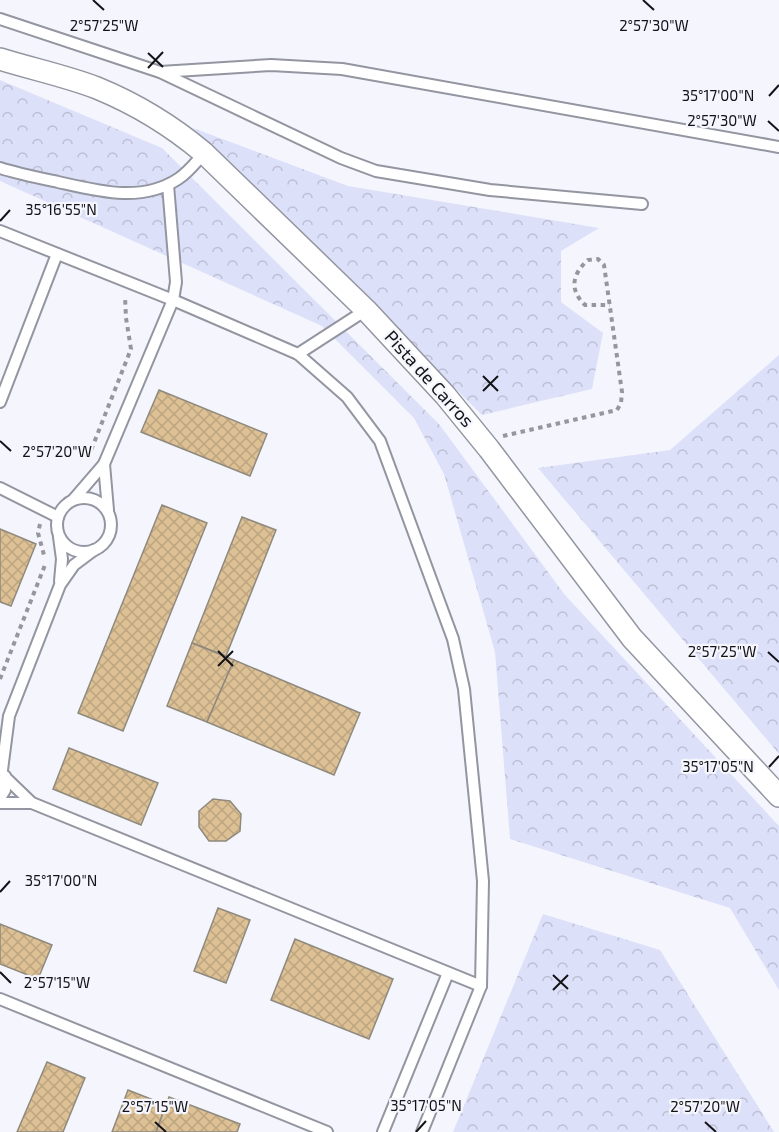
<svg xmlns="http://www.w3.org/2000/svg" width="779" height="1132" font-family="'Exo 2',sans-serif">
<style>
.forest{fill:url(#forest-crowns)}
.building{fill:url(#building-cross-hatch);stroke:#8f897e;stroke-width:1.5}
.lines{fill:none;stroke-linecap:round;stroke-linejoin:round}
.lane-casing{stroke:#9395a0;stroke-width:14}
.street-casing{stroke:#9395a0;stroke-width:24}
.path{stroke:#96979d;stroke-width:4;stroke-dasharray:4.5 4.5;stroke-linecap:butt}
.lane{stroke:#fff;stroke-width:10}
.street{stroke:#fff;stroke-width:21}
.ticks{fill:none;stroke:#131317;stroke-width:2}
.labels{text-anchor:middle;stroke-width:4.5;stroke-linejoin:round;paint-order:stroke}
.street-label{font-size:18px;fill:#131317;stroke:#f5f6fd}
.ticks-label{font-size:15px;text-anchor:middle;fill:#131317;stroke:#f5f6fd;stroke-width:4.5;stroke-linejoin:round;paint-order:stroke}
</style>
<defs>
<pattern id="forest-crowns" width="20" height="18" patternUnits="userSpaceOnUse" patternTransform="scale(1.5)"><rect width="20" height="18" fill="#dde0f9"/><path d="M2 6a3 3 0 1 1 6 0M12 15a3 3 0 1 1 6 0" fill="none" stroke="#bdbfd5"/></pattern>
<pattern id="building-cross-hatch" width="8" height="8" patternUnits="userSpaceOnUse" patternTransform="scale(1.5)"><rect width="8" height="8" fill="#ddc195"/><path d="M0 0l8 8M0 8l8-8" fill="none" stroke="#bda580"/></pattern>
</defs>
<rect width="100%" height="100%" fill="#f5f6fd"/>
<g class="forest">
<polygon points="0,80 162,148 439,424 565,595 779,826 779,990 730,908 510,839 495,652 444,474 414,418 322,326 0,181"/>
<polygon points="193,128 348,186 599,228 561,251 561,302 603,333 592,389 482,415"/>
<polygon points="779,355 779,754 538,468 670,450"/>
<polygon points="543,914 660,950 774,1132 453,1132"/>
</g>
<g class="building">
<polygon points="159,390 267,434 250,476 141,432"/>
<polygon points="162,505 207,523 123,731 78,713"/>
<polygon points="242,517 276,530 226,656 192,643"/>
<polygon points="0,529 36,544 11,606 0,602"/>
<polygon points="192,643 234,660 207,722 167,706"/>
<polygon points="234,660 360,713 334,775 207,722"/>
<polygon points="69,748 158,783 141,825 53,789"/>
<polygon points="213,799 230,801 241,814 240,831 226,841 209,841 199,827 199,811"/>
<polygon points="218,908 250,920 226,983 194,971"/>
<polygon points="0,924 52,945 38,979 0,964"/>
<polygon points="295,939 393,979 369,1039 271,1000"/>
<polygon points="47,1062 85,1078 63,1132 17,1132"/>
<polygon points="128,1090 166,1105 156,1132 112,1132"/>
<polygon points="169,1097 240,1124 237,1132 156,1132"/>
</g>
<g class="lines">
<defs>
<g id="lane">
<polyline points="0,19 160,72 271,65 342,69 779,147"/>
<polyline points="162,73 341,158 376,171 490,190 642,204"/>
<path d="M0 168C19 174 39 178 58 182 98 191 141 203 178 179 189 172 196 162 204 153"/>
<polyline points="0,231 173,300 298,354 347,397 380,441 453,639 464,689 483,881 481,986 422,1132"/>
<polyline points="298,354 366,310"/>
<polyline points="0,402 57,254"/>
<polyline points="104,464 108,510"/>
<polyline points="0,488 58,517"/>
<circle cx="84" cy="525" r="27"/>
<polyline points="73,500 104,464 173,300 176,282 168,185"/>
<polyline points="59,537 62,559 60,581"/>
<polyline points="2,770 9,716 60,585 74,565 94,550"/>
<polyline points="6,778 32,803 481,986"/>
<polyline points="0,798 5,790 5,776"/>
<polyline points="0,803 32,803"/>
<polyline points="0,999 327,1132"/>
<polyline points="383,1132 448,973"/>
</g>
<path id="street" d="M0 59C32 69 66 76 97 88 136 104 172 126 204 153L366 310 445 395 489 449 632 638 779 796"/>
</defs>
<use href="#lane" class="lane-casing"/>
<use href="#street" class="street-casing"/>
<g class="path">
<path d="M503 436 617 410 621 403 622 392 604 265 598 259 588 260C572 274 569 290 585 305H610"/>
<polyline points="88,458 131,349 126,318 125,297"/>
<polyline points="40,524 38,533 44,555"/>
<polyline points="0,679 45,565"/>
</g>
<use href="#lane" class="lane"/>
<use href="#street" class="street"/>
</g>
<path class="ticks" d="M93 0 104 10M643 0 654 10M148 53 163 67M148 68 163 52M769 96 779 85M768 121 779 131M0 221 10 210M483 376 498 391M483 391 498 376M0 441 11 451M218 651 233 666M768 652 779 662M218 666 233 651M769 767 779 756M0 892 10 881M0 972 11 983M553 975 568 989M553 990 568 975M155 1122 166 1132M705 1122 716 1132M416 1132 426 1121"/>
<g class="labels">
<g class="street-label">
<text transform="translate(429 379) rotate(48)" y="6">Pista de Carros</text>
</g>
</g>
<g class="ticks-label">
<text x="104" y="31">2°57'25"W</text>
<text x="654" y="31">2°57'30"W</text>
<text x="718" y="101">35°17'00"N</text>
<text x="722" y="126">2°57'30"W</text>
<text x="61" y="215">35°16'55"N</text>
<text x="57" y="457">2°57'20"W</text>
<text x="722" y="657">2°57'25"W</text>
<text x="718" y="772">35°17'05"N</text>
<text x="61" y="886">35°17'00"N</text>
<text x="57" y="988">2°57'15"W</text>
<text x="426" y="1111">35°17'05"N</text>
<text x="155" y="1112">2°57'15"W</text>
<text x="705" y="1112">2°57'20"W</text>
</g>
</svg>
